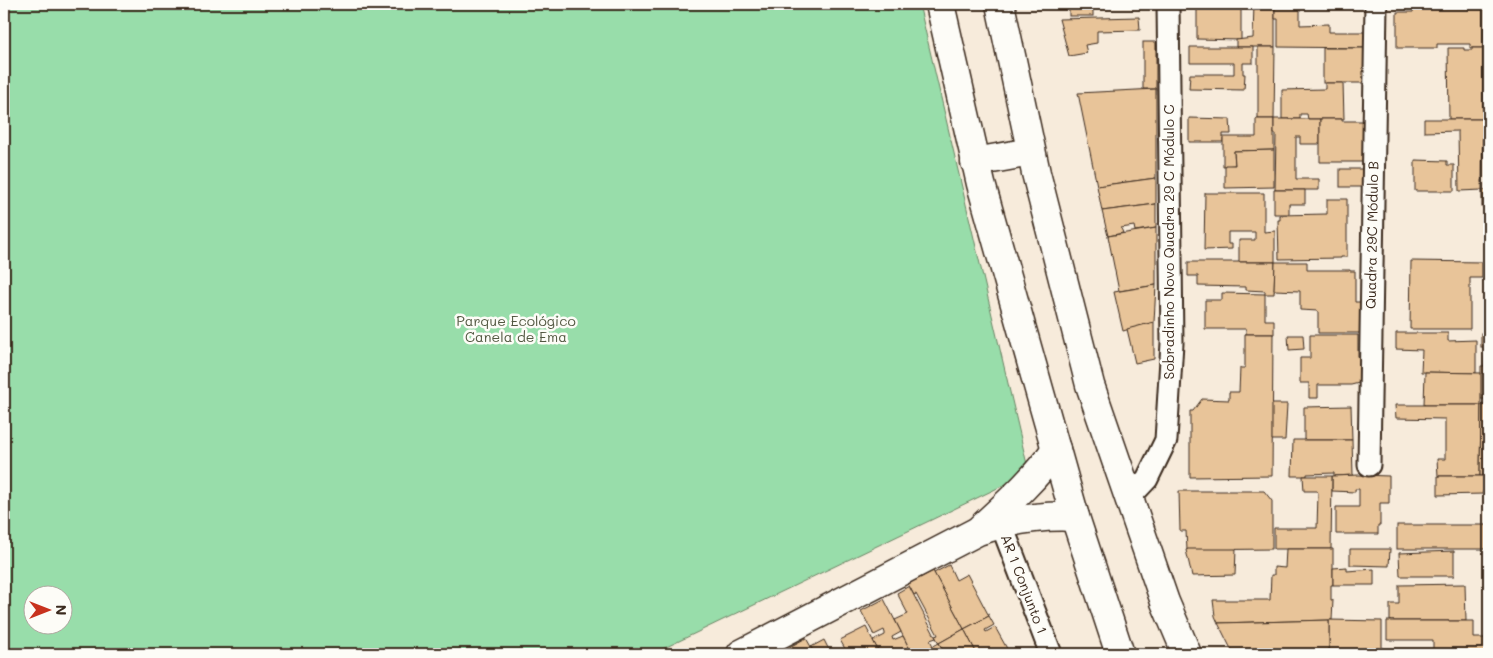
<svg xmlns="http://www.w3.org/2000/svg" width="1493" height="658" font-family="Mali,sans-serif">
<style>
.green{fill:#98ddaa;stroke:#6a8464;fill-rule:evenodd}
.building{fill:#e8c499;stroke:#3b2a1e}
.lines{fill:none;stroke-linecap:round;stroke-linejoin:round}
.street-casing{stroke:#3b2a1e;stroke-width:25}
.secondary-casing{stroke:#3b2a1e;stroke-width:31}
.street{stroke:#fdfcf7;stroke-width:21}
.secondary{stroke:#fdfcf7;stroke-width:28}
.labels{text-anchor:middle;stroke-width:5;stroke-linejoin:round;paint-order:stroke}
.street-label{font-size:14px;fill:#3b2a1e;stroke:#fdfcf7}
.park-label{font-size:14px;fill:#525741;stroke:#fdfcf7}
</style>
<rect width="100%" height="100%" fill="#f7ebdb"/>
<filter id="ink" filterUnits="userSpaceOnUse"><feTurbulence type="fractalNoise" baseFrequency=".02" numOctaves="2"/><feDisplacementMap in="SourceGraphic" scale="10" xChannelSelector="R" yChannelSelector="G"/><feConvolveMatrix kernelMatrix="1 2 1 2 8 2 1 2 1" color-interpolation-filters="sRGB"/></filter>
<g filter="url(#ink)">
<path class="green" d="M4 4H919L1029 473 652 654H4ZM32 596H62V626H32Z"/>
<g class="building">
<rect x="1069" y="4" width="24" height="12"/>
<polygon points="1197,4 1241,4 1241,40 1197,39"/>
<polygon points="1254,4 1275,4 1275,47 1236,47 1236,40 1253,38"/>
<polygon points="1275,4 1300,4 1300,25 1329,24 1329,32 1365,32 1365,48 1278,47 1278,19 1275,19"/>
<polygon points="1414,4 1483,4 1483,48 1470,48 1470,44 1437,44 1437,48 1397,48 1397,12 1413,12"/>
<polygon points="1139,17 1140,30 1097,31 1097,43 1085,45 1087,53 1069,56 1059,19"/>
<rect x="1143" y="42" width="13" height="47"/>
<polygon points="1190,47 1253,47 1253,63 1243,63 1243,74 1245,74 1244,90 1189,89 1190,74 1234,74 1234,63 1190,63"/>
<polygon points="1258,47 1275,47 1274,119 1258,119"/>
<rect x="1323" y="48" width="42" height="35"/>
<polygon points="1448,48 1464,48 1464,50 1472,50 1472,48 1483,48 1483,119 1449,119"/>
<polygon points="1325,83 1343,83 1344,119 1308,119 1307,114 1300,114 1300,119 1282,119 1282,90 1325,89"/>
<polygon points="1156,89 1156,178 1097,186 1078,93"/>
<polygon points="1189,118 1230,119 1231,134 1223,134 1223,142 1189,142"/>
<polygon points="1256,119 1274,119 1274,150 1234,151 1235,165 1223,166 1223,137 1256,137"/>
<polygon points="1274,119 1320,119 1320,144 1300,144 1300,137 1296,137 1296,179 1319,179 1319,190 1275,190 1276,134 1274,134"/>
<polygon points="1320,119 1342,119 1342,121 1364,121 1363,162 1320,162"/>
<polygon points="1424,119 1483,119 1482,190 1459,191 1458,131 1424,132"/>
<polygon points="1274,150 1274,187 1225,188 1225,165 1235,165 1234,151"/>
<polygon points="1415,160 1447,161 1447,165 1454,165 1454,191 1415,191"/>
<rect x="1340" y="169" width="23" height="18"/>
<polygon points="1156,178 1156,204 1102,211 1097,186"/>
<polygon points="1274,190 1305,190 1305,204 1289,204 1289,214 1274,214"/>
<rect x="1482" y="190" width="7" height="17"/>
<polygon points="1205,193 1264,193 1264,232 1275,231 1275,262 1239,262 1239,240 1255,240 1255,232 1228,232 1228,244 1232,244 1232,249 1204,250"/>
<polygon points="1327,199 1347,199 1347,257 1341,257 1341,258 1279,259 1278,220 1280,220 1280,215 1327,214"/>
<polygon points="1156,204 1156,228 1135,231 1134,226 1121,228 1123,233 1108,236 1102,211"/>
<polygon points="1156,228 1156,285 1119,291 1108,236"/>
<polygon points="1411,261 1482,262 1482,278 1470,278 1470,329 1410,329"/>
<polygon points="1188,262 1275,262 1274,294 1265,294 1265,291 1246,290 1246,287 1198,286 1198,276 1188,276"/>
<polygon points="1275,262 1307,262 1307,270 1350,270 1350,271 1355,271 1355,302 1360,302 1361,333 1318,333 1318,311 1300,310 1300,291 1274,290"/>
<polygon points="1156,285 1154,322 1123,331 1114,292"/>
<polygon points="1222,293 1265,294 1265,320 1274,320 1274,334 1246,334 1246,329 1205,329 1205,300 1222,300"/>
<polygon points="1154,322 1154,359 1135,363 1127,329"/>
<polygon points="1396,333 1448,333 1448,341 1476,340 1476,373 1421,372 1422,350 1396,349"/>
<rect x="1481" y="333" width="8" height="14"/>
<polygon points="1245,334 1273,334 1272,476 1190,477 1190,411 1193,411 1202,399 1229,400 1229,392 1239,392 1240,368 1245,368"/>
<polygon points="1288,335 1303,335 1304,349 1289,350"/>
<polygon points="1310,335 1358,335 1358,356 1359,358 1363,358 1363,382 1351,385 1318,385 1318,398 1309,398 1309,383 1300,383 1300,358 1310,358"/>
<polygon points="1485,356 1489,356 1489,399 1481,399 1481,366 1484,366"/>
<polygon points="1425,372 1481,373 1481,405 1424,405"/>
<polygon points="1272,404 1287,404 1285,440 1272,440"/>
<polygon points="1395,405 1481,405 1480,476 1438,476 1437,459 1445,459 1445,419 1396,418"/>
<polygon points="1481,405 1489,405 1489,476 1480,476"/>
<polygon points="1351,406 1352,440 1304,440 1304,407"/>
<polygon points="1293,440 1352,440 1353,475 1334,476 1334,473 1307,474 1307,476 1292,476"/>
<polygon points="1359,475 1389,476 1389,503 1380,503 1380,525 1378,525 1378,534 1336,534 1336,507 1359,507 1359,489 1355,489 1355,492 1332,491 1332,476"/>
<polygon points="1303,476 1332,476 1331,549 1274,549 1274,528 1317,528 1318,493 1317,491 1304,491"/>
<polygon points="1438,476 1488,476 1488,490 1483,491 1483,494 1438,495"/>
<polygon points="1179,491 1264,491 1272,501 1272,549 1187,550 1186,531 1180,531"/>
<rect x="1397" y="525" width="92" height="24"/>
<polygon points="1188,549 1236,549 1235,575 1192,576 1186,550"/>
<polygon points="1286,549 1333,549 1333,585 1331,585 1331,600 1333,600 1332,620 1218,623 1215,616 1213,600 1270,600 1271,575 1274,575 1274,567 1285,568"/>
<polygon points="1350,549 1390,549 1389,566 1350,565"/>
<polygon points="1454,551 1454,576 1400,576 1399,553"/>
<polygon points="949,565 956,580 967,574 989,616 964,629 934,573"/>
<polygon points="1347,567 1347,571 1374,569 1374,585 1333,585 1333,568"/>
<polygon points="933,571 964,629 939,643 935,636 938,635 916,594 914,595 908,584"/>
<polygon points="1465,584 1466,621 1390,621 1390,604 1399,604 1399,585"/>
<polygon points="909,586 936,638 930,640 933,646 919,654 912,654 895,620 908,614 897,593"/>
<polygon points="884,599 901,632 892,637 893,640 903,636 912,654 880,654 873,641 885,635 885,633 884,630 874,635 861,611"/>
<polygon points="989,616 994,625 985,630 986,632 995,627 1010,654 977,654 964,629"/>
<polygon points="1329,620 1382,621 1382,654 1329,654"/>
<polygon points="1329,620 1329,654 1280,654 1280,650 1232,651 1218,623"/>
<polygon points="1387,621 1474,621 1474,638 1489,638 1489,654 1433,654 1433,640 1387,640"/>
<polygon points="866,627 880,654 848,654 840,640"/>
<polygon points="964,629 977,654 945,654 939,643"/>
<polygon points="806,638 815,654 786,654 784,650"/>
<polygon points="824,640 831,654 815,654 811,647"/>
<polygon points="939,643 941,647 939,650 943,654 919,654"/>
</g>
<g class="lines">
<defs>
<g id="street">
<polyline points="1369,465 1376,4"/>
<polyline points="1129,498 1147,479 1166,440 1172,343 1168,4"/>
<polyline points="997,513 1051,654"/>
</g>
<g id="secondary">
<polyline points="940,4 981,184 1075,517 1120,654"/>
<polyline points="1000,4 1036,173 1090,385 1165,602 1187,654"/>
<polyline points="975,162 1031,152"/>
<path d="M981 528C1008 503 1035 479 1056 449"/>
<path d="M741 654 978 531C1010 520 1041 515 1075 517"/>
</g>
</defs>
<use href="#street" class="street-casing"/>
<use href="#secondary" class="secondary-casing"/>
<use href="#street" class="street"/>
<use href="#secondary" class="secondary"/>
</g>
</g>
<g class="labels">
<g class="street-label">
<text transform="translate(1372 235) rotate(-89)" y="5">Quadra 29C Módulo B</text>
<text transform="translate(1169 242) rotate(-90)" y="5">Sobradinho Novo Quadra 29 C Módulo C</text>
<text transform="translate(1024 584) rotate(69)" y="5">AR 1 Conjunto 1</text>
</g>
<g class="park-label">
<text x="516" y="326">Parque Ecológico<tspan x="516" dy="16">Canela de Ema</tspan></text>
</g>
</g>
<rect width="1493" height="658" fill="none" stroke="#fdfcf7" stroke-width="20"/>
<rect x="10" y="10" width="1473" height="638" fill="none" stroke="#3b2a1e" stroke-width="2" filter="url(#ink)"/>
<g transform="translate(48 610) rotate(90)"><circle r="24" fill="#fdfcf7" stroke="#afa8a0"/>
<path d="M0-4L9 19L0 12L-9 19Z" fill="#c8321e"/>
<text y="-8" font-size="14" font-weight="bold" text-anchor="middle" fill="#3b2a1e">N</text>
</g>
</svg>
